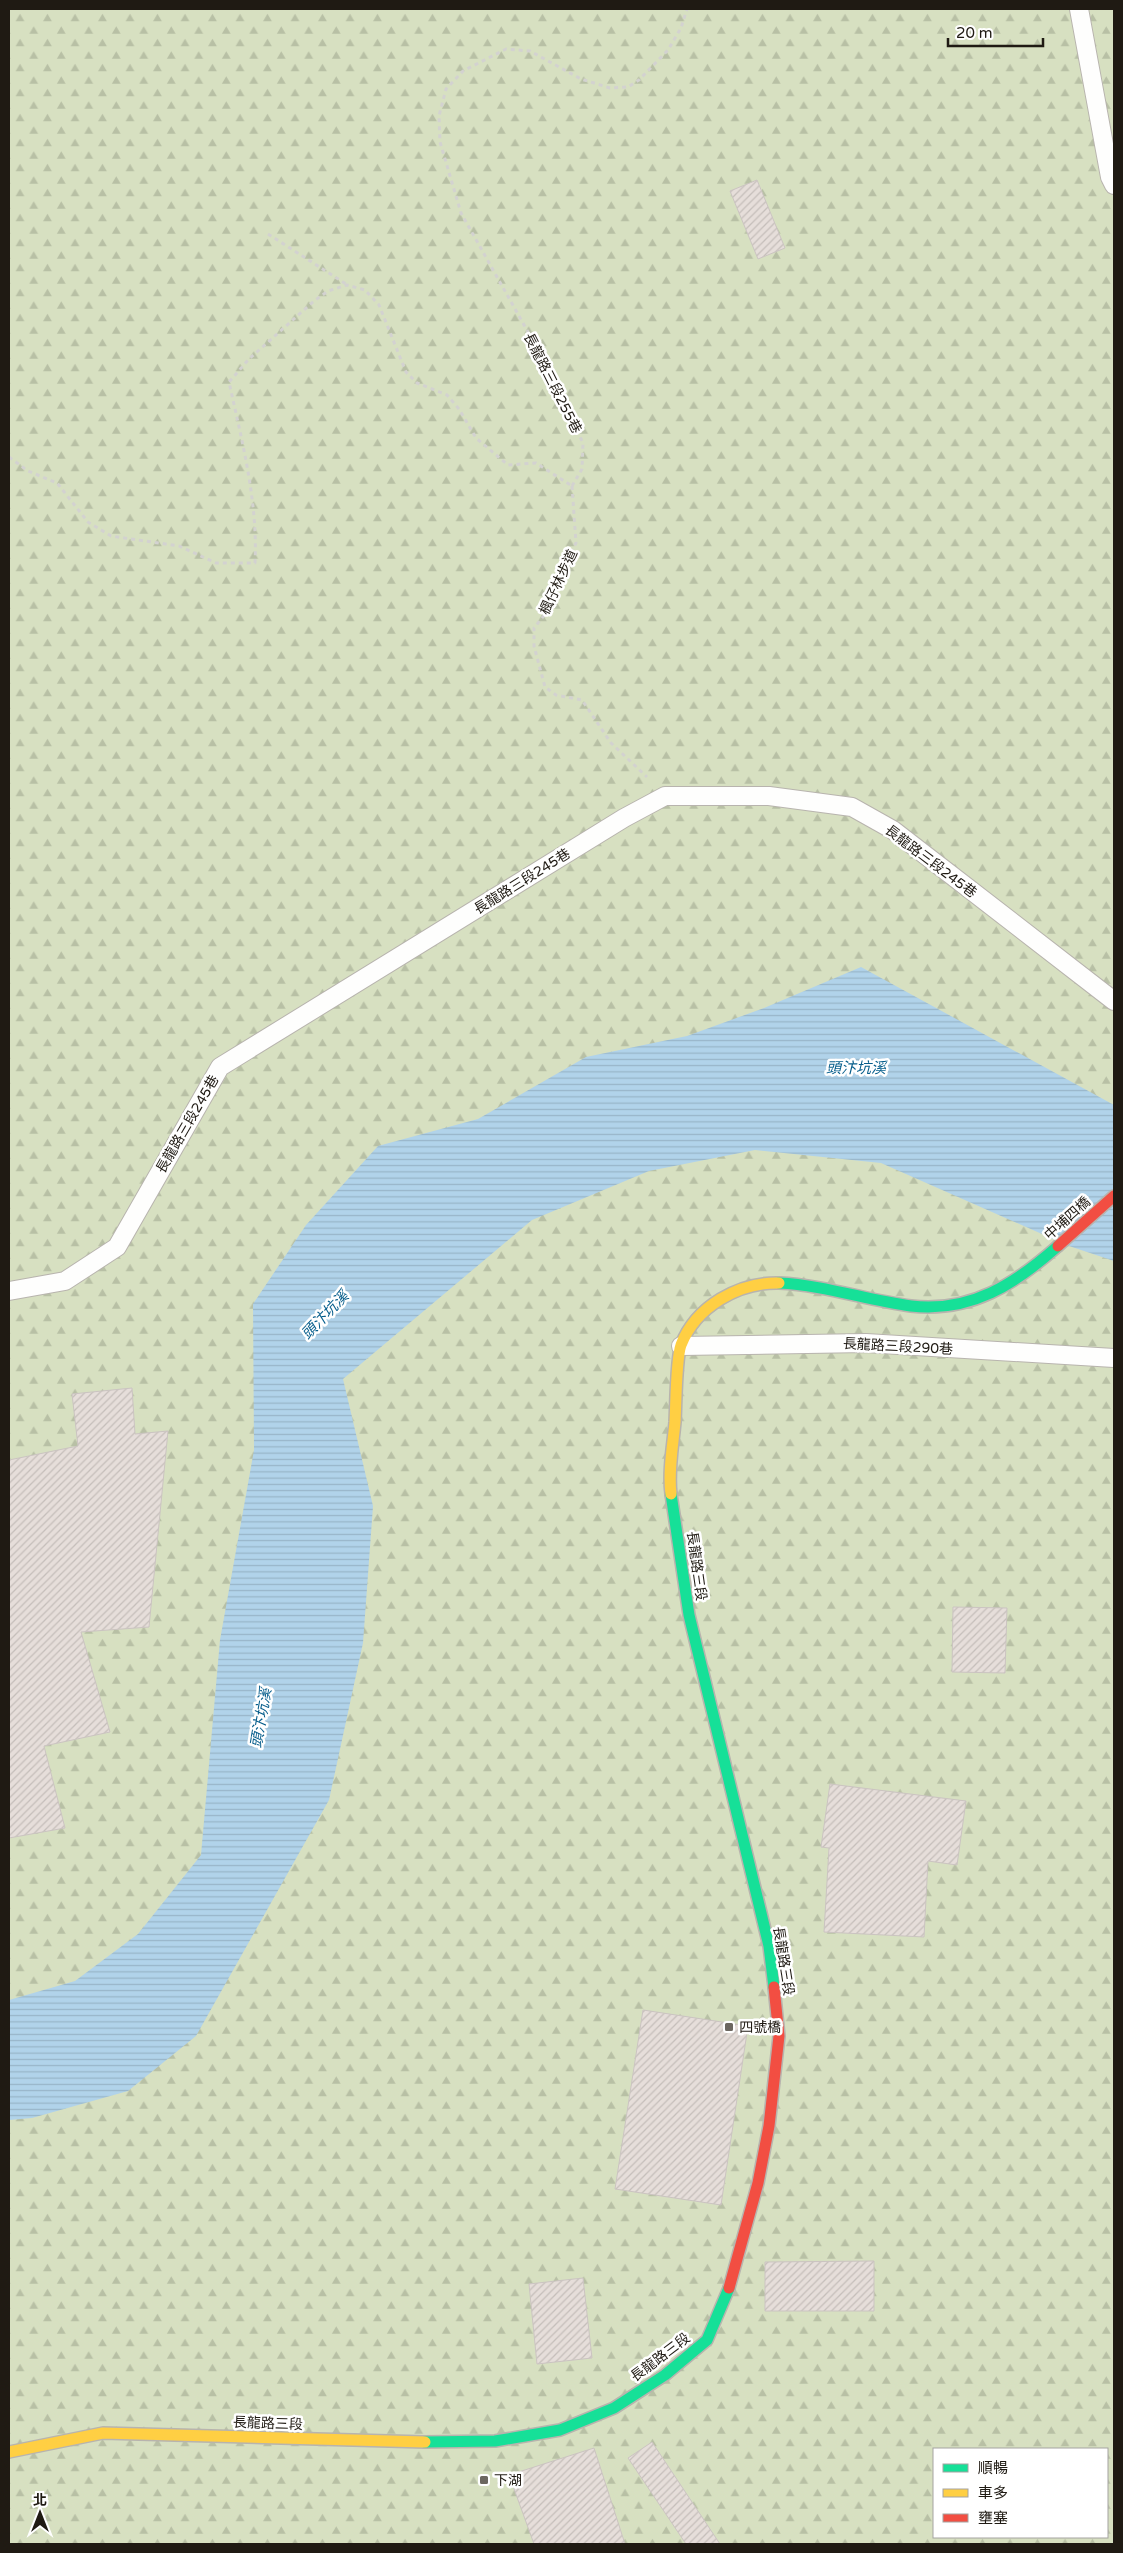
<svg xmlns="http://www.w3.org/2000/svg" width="1123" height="2553" font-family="'Varela Round','Noto Sans TC',sans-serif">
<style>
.forest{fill:url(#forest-firs);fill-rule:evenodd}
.water{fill:url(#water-rules)}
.building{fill:url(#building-hatch);stroke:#cbc4c1}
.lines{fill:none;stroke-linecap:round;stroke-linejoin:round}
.lane-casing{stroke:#b8b4ae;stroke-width:20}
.fast-casing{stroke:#b8b4ae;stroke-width:14}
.slow-casing{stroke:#b8b4ae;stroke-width:14}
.jam-casing{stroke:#b8b4ae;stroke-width:14}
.path{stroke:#d3d2d0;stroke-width:3;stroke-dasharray:4 4;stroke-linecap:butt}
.lane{stroke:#fefefd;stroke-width:18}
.fast{stroke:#16e098;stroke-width:11}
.slow{stroke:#ffcf43;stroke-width:11}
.jam{stroke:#f24e42;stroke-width:11}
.poi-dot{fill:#6c6760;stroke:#fff;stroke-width:2}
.labels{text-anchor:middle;stroke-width:5;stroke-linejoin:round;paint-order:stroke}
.street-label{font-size:14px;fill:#1f1a13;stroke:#fff}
.poi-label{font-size:14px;fill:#1f1a13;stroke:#fff;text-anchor:start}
.water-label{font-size:15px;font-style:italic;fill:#055d8b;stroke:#fff}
</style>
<defs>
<pattern id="forest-firs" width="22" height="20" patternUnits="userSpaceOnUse" patternTransform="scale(1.25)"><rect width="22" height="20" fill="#d7e0c1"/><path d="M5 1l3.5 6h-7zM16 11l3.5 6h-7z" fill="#b8c0a5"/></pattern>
<pattern id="water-rules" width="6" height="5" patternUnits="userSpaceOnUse" patternTransform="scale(1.25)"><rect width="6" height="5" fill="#b1d3ea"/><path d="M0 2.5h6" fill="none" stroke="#98b5c8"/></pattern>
<pattern id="building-hatch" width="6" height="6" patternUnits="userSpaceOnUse" patternTransform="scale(1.25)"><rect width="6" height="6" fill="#e6deda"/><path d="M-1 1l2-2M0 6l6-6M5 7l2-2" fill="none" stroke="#c5beba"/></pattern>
</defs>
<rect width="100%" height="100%" fill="#faf7f0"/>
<path class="forest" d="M9 9H1114V2544H9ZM934 2449H1107V2537H934Z"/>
<polygon class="water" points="861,967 1114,1105 1114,1261 1069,1246 881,1163 755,1150 649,1171 532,1220 343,1379 373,1506 363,1643 329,1800 196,2036 128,2091 32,2118 9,2120 9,2000 75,1981 138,1934 201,1855 220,1640 254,1450 253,1304 306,1225 378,1146 478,1119 586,1057 687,1036 764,1008"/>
<g class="building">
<polygon points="757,180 785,248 758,259 730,191"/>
<polygon points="132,1388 135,1434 168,1431 149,1627 81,1632 110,1732 44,1746 65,1828 9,1838 9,1460 78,1446 72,1394"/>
<polygon points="953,1607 1007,1608 1005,1673 952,1672"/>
<polygon points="830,1784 966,1801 957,1865 928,1861 924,1937 824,1932 829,1848 821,1847"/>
<polygon points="643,2010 748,2026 721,2205 615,2189"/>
<polygon points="874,2261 874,2311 765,2311 765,2262"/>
<polygon points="583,2278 592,2358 537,2364 529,2284"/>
<polygon points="652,2442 720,2544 686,2544 628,2458"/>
<polygon points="594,2448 625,2544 534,2544 509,2475"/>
</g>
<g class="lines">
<defs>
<g id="lane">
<polyline points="1079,9 1110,177 1114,185"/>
<polyline points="9,1291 65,1281 117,1247 220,1067 624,818 665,796 769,796 852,807 893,830 1114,1001"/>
<polyline points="681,1346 866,1343 1114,1358"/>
</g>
<g id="fast">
<path d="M779 1283C824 1285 866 1300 911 1306 971 1313 1015 1284 1058 1246"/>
<polyline points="671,1494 689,1615 769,1946 774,1987"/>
<polyline points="425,2442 495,2441 560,2430 614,2408 665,2375 707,2340 729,2288"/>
</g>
<g id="slow">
<path d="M671 1494C668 1471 673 1445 675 1422 676 1404 676 1359 681 1345 696 1306 739 1282 779 1283"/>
<polyline points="9,2452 103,2433 425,2442"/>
</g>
<g id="jam">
<polyline points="1058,1246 1114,1196"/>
<polyline points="729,2288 758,2183 769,2126 779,2036 774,1987"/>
</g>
</defs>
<use href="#lane" class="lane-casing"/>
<use href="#fast" class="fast-casing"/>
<use href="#slow" class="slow-casing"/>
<use href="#jam" class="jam-casing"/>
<g class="path">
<polyline points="268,234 346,284"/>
<path d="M9 457 28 471 57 483 88 522 111 536 179 546 216 563H255C258 502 242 441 229 382L249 359 314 301 328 291 347 285 365 290 379 305 406 372 417 383 447 395 459 409 476 438 508 465 536 463 572 486"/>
<polyline points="572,486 582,469 583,443 541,355 461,213 440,142 439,116 446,89 463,71 506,49 530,51 581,79 610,88 628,87 639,80 668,50 681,28 687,9"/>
<polyline points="572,486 576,543 560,574 546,613 534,628 534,646 545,687 556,695 582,700 611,743 647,777"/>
</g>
<use href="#lane" class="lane"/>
<use href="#fast" class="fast"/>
<use href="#slow" class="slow"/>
<use href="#jam" class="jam"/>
</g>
<g class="poi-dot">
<rect x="724" y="2022" width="10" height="10" rx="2.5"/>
<rect x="479" y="2475" width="10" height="10" rx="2.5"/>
</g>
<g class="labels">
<g class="street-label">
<text transform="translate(553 383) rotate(63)" y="5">長龍路三段255巷</text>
<text transform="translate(558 582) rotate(-65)" y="5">楓仔林步道</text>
<text transform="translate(931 861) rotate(37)" y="5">長龍路三段245巷</text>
<text transform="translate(522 881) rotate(-32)" y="5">長龍路三段245巷</text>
<text transform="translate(187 1124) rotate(-60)" y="5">長龍路三段245巷</text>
<text transform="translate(1067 1218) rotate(-42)" y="5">中埔四橋</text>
<text transform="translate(898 1346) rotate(3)" y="5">長龍路三段290巷</text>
<text transform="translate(697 1566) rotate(82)" y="5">長龍路三段</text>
<text transform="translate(784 1961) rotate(81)" y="5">長龍路三段</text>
<text transform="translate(660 2357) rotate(-37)" y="5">長龍路三段</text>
<text transform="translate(268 2423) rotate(2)" y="5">長龍路三段</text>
</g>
<g class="poi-label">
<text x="739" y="2032">四號橋</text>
<text x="494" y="2485">下湖</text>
</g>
<g class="water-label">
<text x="856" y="1073">頭汴坑溪</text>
<text transform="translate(325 1315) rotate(-46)" y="5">頭汴坑溪</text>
<text transform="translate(261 1718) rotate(-80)" y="5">頭汴坑溪</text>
</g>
</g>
<rect width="1123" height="2553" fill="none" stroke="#1f1a13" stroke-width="20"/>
<rect x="933" y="2448" width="175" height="90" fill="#ffffff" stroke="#a5a3a1"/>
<rect x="943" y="2464" width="25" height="8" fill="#16e098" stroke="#a5a3a1"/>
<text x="978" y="2473" font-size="15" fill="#1f1a13">順暢</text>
<rect x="943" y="2489" width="25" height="8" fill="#ffcf43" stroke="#a5a3a1"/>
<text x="978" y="2498" font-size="15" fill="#1f1a13">車多</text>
<rect x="943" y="2514" width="25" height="8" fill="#f24e42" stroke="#a5a3a1"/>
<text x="978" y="2523" font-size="15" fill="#1f1a13">壅塞</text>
<g transform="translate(40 2513)" stroke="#ffffff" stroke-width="4" paint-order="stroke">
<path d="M0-4L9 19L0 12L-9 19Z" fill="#1f1a13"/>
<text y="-8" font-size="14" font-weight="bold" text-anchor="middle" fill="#1f1a13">北</text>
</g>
<path d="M948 38v8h95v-8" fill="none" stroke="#1f1a13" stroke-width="2.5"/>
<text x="956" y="38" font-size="15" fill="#1f1a13" stroke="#ffffff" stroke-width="4" paint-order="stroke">20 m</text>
</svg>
